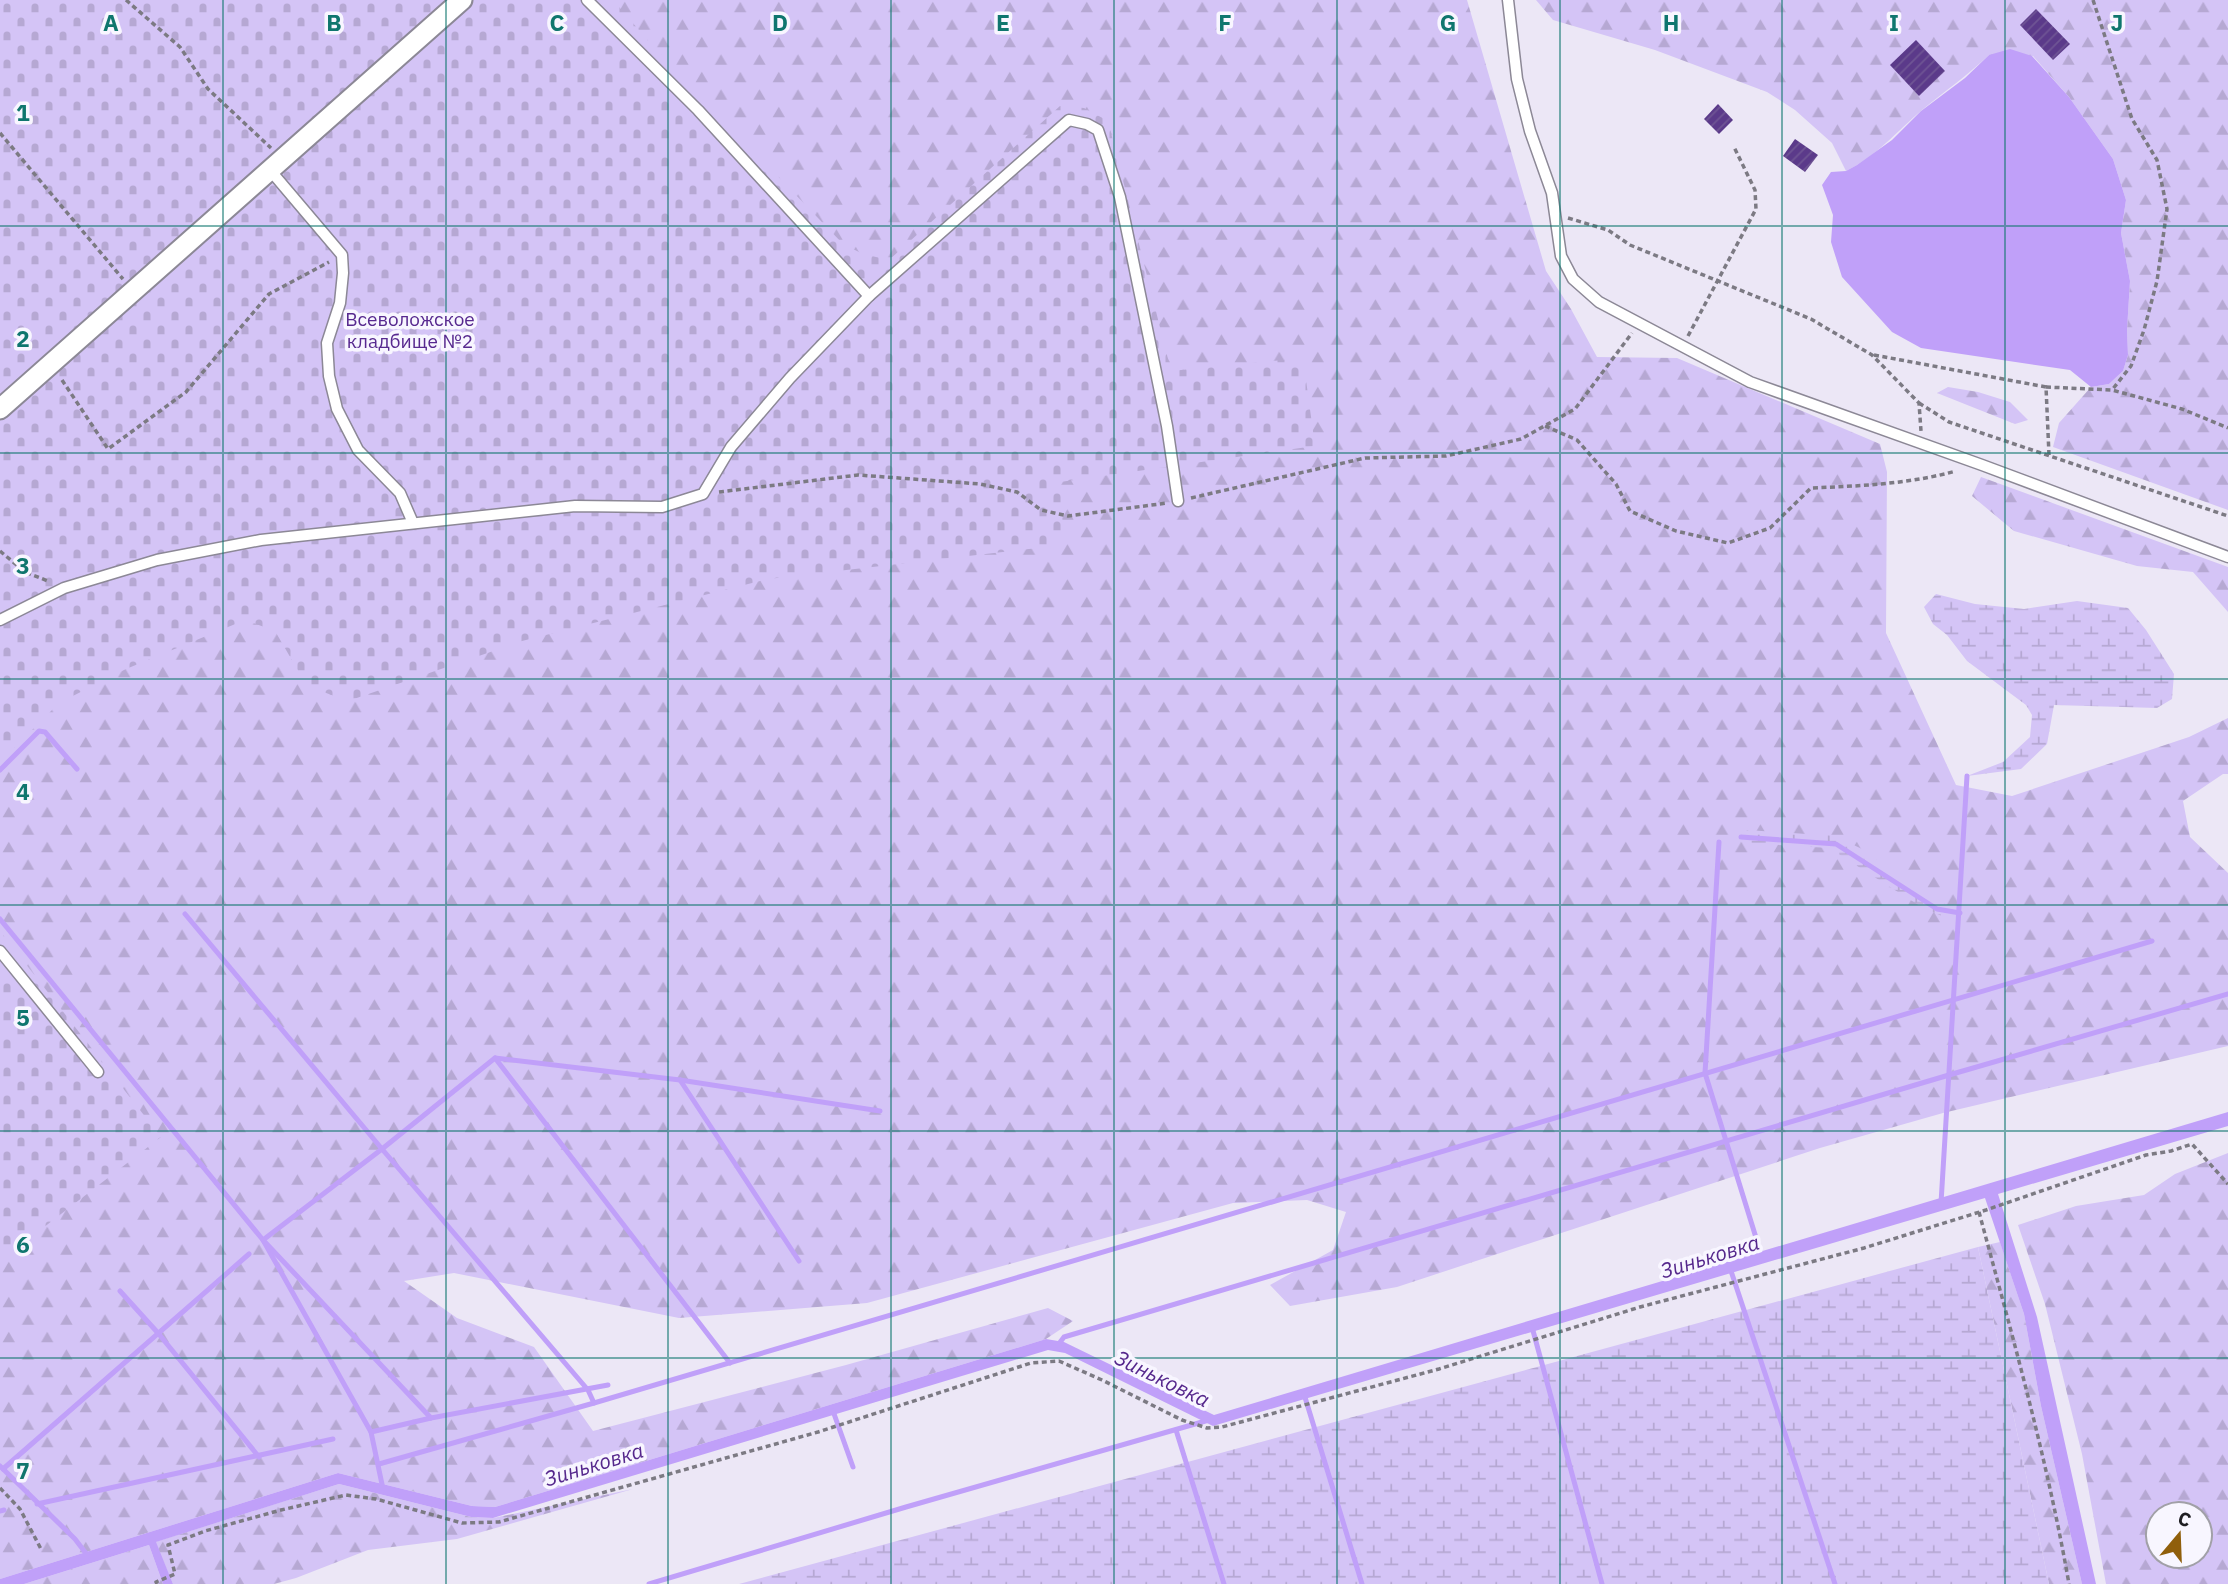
<svg xmlns="http://www.w3.org/2000/svg" width="2228" height="1584" font-family="'IBM Plex Sans',sans-serif">
<style>
.forest{fill:url(#forest-firs);fill-rule:evenodd}
.wetland{fill:url(#wetland-marsh)}
.cemetery{fill:url(#cemetery-stones)}
.water{fill:#c0a0f9}
.lines{fill:none;stroke-linecap:round;stroke-linejoin:round}
.stream{stroke:#c0a0f9;stroke-width:5}
.building{fill:url(#building-hatch)}
.service-casing{stroke:#8c8896;stroke-width:13}
.minor-casing{stroke:#8c8896;stroke-width:23}
.path{stroke:#7c7a83;stroke-width:3.5;stroke-dasharray:5 3.5;stroke-linecap:butt}
.service{stroke:#fff;stroke-width:10}
.minor{stroke:#fff;stroke-width:19}
.grid{fill:none;stroke:#0f766e;stroke-width:2;stroke-opacity:0.55}
.labels{text-anchor:middle;stroke-width:7;stroke-linejoin:round;paint-order:stroke}
.park-label{font-size:19px;fill:#57298f;stroke:#f8f6ff}
.water-label{font-size:21px;font-style:italic;fill:#55278c;stroke:#f8f6ff}
.grid-label{font-size:23px;text-anchor:middle;font-weight:bold;fill:#0f766e;stroke:#f8f6ff;stroke-width:7;stroke-linejoin:round;paint-order:stroke}
</style>
<defs>
<pattern id="forest-firs" width="22" height="20" patternUnits="userSpaceOnUse" patternTransform="scale(1.75)"><rect width="22" height="20" fill="#d4c4f6"/><path d="M5 1l3.5 6h-7zM16 11l3.5 6h-7z" fill="#b6a8d3"/></pattern>
<pattern id="wetland-marsh" width="20" height="14" patternUnits="userSpaceOnUse" patternTransform="scale(1.75)"><rect width="20" height="14" fill="#d4c4f6"/><path d="M1 5h8M5 5V1M11 12h8M15 12V8" fill="none" stroke="#b6a8d3"/></pattern>
<pattern id="cemetery-stones" width="16" height="16" patternUnits="userSpaceOnUse" patternTransform="scale(1.75)"><rect width="16" height="16" fill="#d4c4f6"/><path d="M2 7V4a2 2 0 0 1 4 0v3zM10 15v-3a2 2 0 0 1 4 0v3z" fill="#b6a8d3"/></pattern>
<pattern id="building-hatch" width="6" height="6" patternUnits="userSpaceOnUse" patternTransform="scale(1.75)"><rect width="6" height="6" fill="#5b3a8a"/><path d="M-1 1l2-2M0 6l6-6M5 7l2-2" fill="none" stroke="#6e5494"/></pattern>
</defs>
<rect width="100%" height="100%" fill="#ece7f6"/>
<g class="forest">
<polygon points="495,0 1467,0 1546,271 1571,309 1597,357 1677,358 1880,444 1887,472 1886,633 1956,785 2012,796 2189,737 2228,718 2228,774 2223,774 2183,801 2190,837 2228,873 2228,1046 1943,1113 1820,1148 1397,1287 1290,1306 1270,1285 1333,1250 1346,1212 1307,1200 1233,1203 867,1303 679,1318 454,1273 404,1281 457,1318 534,1347 593,1431 846,1365 1048,1308 1073,1321 1046,1339 495,1507 472,1506 338,1473 0,1579 0,433"/>
<path d="M1536 0H2228V510L2053 447 2059 423 2091 387 2109 384 2123 371 2128 355 2127 330 2130 281 2121 233 2126 200 2113 159 2069 97 2033 56 1989 55C1968 75 1945 91 1922 110 1897 131 1877 156 1846 171L1832 143 1795 110 1767 92 1655 50 1553 20Z"/>
<polygon points="1948,387 1978,392 2010,402 2028,420 2015,424 1937,393"/>
<polygon points="1981,477 2228,567 2228,612 2193,572 2137,566 2014,531 1972,496"/>
<path d="M2228 1153V1584H2106L2082 1454 2045 1304 2018 1225 2076 1206 2144 1195 2175 1174ZM2158 1514H2200V1556H2158Z"/>
<polygon points="2000,1242 2024,1314 2041,1406 2082,1584 2049,1584 1978,1247"/>
<polygon points="339,1484 471,1517 493,1518 633,1489 457,1539 368,1550 296,1578 274,1584 173,1584 155,1542"/>
<polygon points="149,1545 163,1584 24,1584"/>
</g>
<g class="wetland">
<polygon points="1936,594 1975,604 2024,609 2077,601 2128,608 2146,630 2174,674 2172,699 2157,708 2054,705 2047,744 2021,769 1967,776 2003,762 2030,737 2032,715 2026,705 1967,661 1947,635 1933,624 1924,607"/>
<polygon points="1747,830 1835,836 1862,849 1927,895 1945,904 1950,911 1942,916 1923,908 1829,848 1747,843 1741,837"/>
<polygon points="1978,1247 2049,1584 739,1584"/>
</g>
<g class="cemetery">
<polygon points="0,0 613,0 651,44 843,244 863,254 889,260 1060,106 1084,108 1108,121 1171,371 1303,358 1315,446 1060,482 1064,545 768,579 522,641 348,701 307,686 275,631 245,620 126,669 59,703 0,762"/>
<polygon points="0,931 161,1137 0,1261"/>
</g>
<g class="water">
<polygon points="2010,49 2032,56 2069,97 2113,159 2126,200 2121,233 2130,281 2127,330 2128,355 2123,371 2109,384 2091,387 2070,370 1921,348 1892,332 1842,277 1831,242 1833,215 1822,185 1831,172 1846,171 1857,165 1892,140 1921,111 1965,78 1989,55"/>
<polygon points="2228,1112 2228,1126 1998,1194 2037,1317 2096,1584 2082,1584 2041,1406 2024,1314 1985,1198 1213,1426 1065,1353 1048,1350 493,1518 471,1517 339,1484 156,1542 173,1584 163,1584 149,1545 24,1584 0,1584 0,1579 338,1473 472,1506 495,1507 1046,1339 1064,1342 1214,1415"/>
</g>
<g class="lines">
<g class="stream">
<polyline points="0,770 39,731 45,732 77,769"/>
<polyline points="1741,837 1836,844 1937,909 1960,913"/>
<polyline points="1719,842 1705,1073 1762,1257"/>
<polyline points="185,914 382,1149 588,1390 594,1403"/>
<polyline points="0,919 263,1240 371,1432 383,1489"/>
<polyline points="495,1058 730,1363"/>
<polyline points="680,1080 799,1261"/>
<polyline points="1941,1203 1967,776"/>
<polyline points="1730,1268 1835,1584"/>
<polyline points="120,1291 158,1333 259,1457"/>
<polyline points="1532,1327 1602,1584"/>
<polyline points="1058,1345 1064,1337 1949,1075 2228,994"/>
<polyline points="1304,1394 1362,1584"/>
<polyline points="833,1411 853,1467"/>
<polyline points="431,1418 263,1240 382,1149 495,1058 680,1080 880,1111"/>
<polyline points="1176,1430 1224,1584"/>
<polyline points="371,1432 431,1418 608,1385"/>
<polyline points="379,1464 594,1403 2152,941"/>
<polyline points="0,1466 75,1539 88,1556"/>
<polyline points="3,1469 249,1254"/>
<polyline points="37,1504 333,1439"/>
<polyline points="0,1511 4,1510"/>
<polyline points="649,1584 906,1507 1209,1420"/>
</g>
</g>
<g class="building">
<polygon points="2036,9 2070,44 2053,60 2020,25"/>
<polygon points="1916,40 1945,71 1919,96 1890,65"/>
<polygon points="1718,104 1733,120 1719,134 1704,119"/>
<polygon points="1795,139 1818,155 1805,172 1783,156"/>
</g>
<g class="lines">
<defs>
<g id="service">
<polyline points="587,0 698,110 869,296"/>
<polyline points="1508,0 1517,79 1530,131 1552,193 1561,256 1573,279 1599,302 1750,382 1982,465 2228,557"/>
<polyline points="270,170 342,255 343,273 340,303 327,343 329,376 337,409 358,450 400,493 413,523"/>
<polyline points="0,620 64,588 157,560 261,540 575,506 662,507 703,494 731,447 790,378 869,296 1069,120 1087,124 1098,130 1120,197 1167,426 1178,501"/>
<polyline points="0,951 98,1072"/>
</g>
<polyline id="minor" points="0,409 462,0"/>
</defs>
<use href="#service" class="service-casing"/>
<use href="#minor" class="minor-casing"/>
<g class="path">
<polyline points="126,0 180,47 208,89 271,148"/>
<polyline points="2093,0 2132,119 2157,160 2167,209 2157,281 2144,330 2131,366 2112,390"/>
<polyline points="0,133 123,279"/>
<polyline points="1568,218 1608,230 1630,245 1811,319 1872,355 1919,403 1921,431"/>
<polyline points="1688,336 1756,209 1755,190 1734,147"/>
<polyline points="1874,355 2046,387 2049,455"/>
<polyline points="62,380 108,449 186,392 269,294 329,262"/>
<polyline points="2046,387 2112,390 2182,409 2228,428"/>
<polyline points="1919,403 1949,422 2228,516"/>
<path d="M1545 426 1577 440 1616 484 1630 511 1676 531 1728 543 1770 528 1811 488C1860 486 1909 484 1956 471"/>
<polyline points="719,492 858,475 980,484 1017,492 1041,510 1068,516 1167,503"/>
<polyline points="1191,498 1365,458 1446,456 1521,439 1575,409 1632,333"/>
<polyline points="0,551 25,572 48,581"/>
<path d="M1979 1212C2012 1335 2047 1458 2069 1584"/>
<polyline points="0,1488 20,1509 41,1549"/>
<polyline points="157,1584 156,1582 175,1574 168,1545 205,1531 281,1510 346,1495 376,1499 462,1523 499,1522 818,1432 1031,1363 1059,1361 1102,1380 1182,1420 1207,1428 1222,1427 1439,1369 1640,1307 1864,1248 1986,1210 2146,1155 2171,1151 2192,1144 2228,1184"/>
</g>
<use href="#service" class="service"/>
<use href="#minor" class="minor"/>
</g>
<path class="grid" d="M223 0V1584M446 0V1584M668 0V1584M891 0V1584M1114 0V1584M1337 0V1584M1560 0V1584M1782 0V1584M2005 0V1584M0 226H2228M0 453H2228M0 679H2228M0 905H2228M0 1131H2228M0 1358H2228"/>
<g class="labels">
<g class="park-label">
<text x="410" y="326">Всеволожское<tspan x="410" dy="22">кладбище №2</tspan></text>
</g>
<g class="water-label">
<text transform="translate(1710 1257) rotate(-17)" y="7">Зиньковка</text>
<text transform="translate(1162 1379) rotate(26)" y="7">Зиньковка</text>
<text transform="translate(594 1465) rotate(-17)" y="7">Зиньковка</text>
</g>
</g>
<g class="grid-label">
<text x="111" y="31">A</text>
<text x="334" y="31">B</text>
<text x="557" y="31">C</text>
<text x="780" y="31">D</text>
<text x="1003" y="31">E</text>
<text x="1225" y="31">F</text>
<text x="1448" y="31">G</text>
<text x="1671" y="31">H</text>
<text x="1894" y="31">I</text>
<text x="2117" y="31">J</text>
<text x="23" y="121">1</text>
<text x="23" y="347">2</text>
<text x="23" y="574">3</text>
<text x="23" y="800">4</text>
<text x="23" y="1026">5</text>
<text x="23" y="1253">6</text>
<text x="23" y="1479">7</text>
</g>
<g transform="translate(2179 1535) rotate(19)"><circle r="33" fill="#f8f6ff" stroke="#a1a0a7" stroke-width="2"/>
<path d="M0-5L12 26L0 18L-12 26Z" fill="#905f0c"/>
<text y="-10" font-size="19" font-weight="bold" text-anchor="middle" fill="#1f1e23">С</text>
</g>
</svg>
